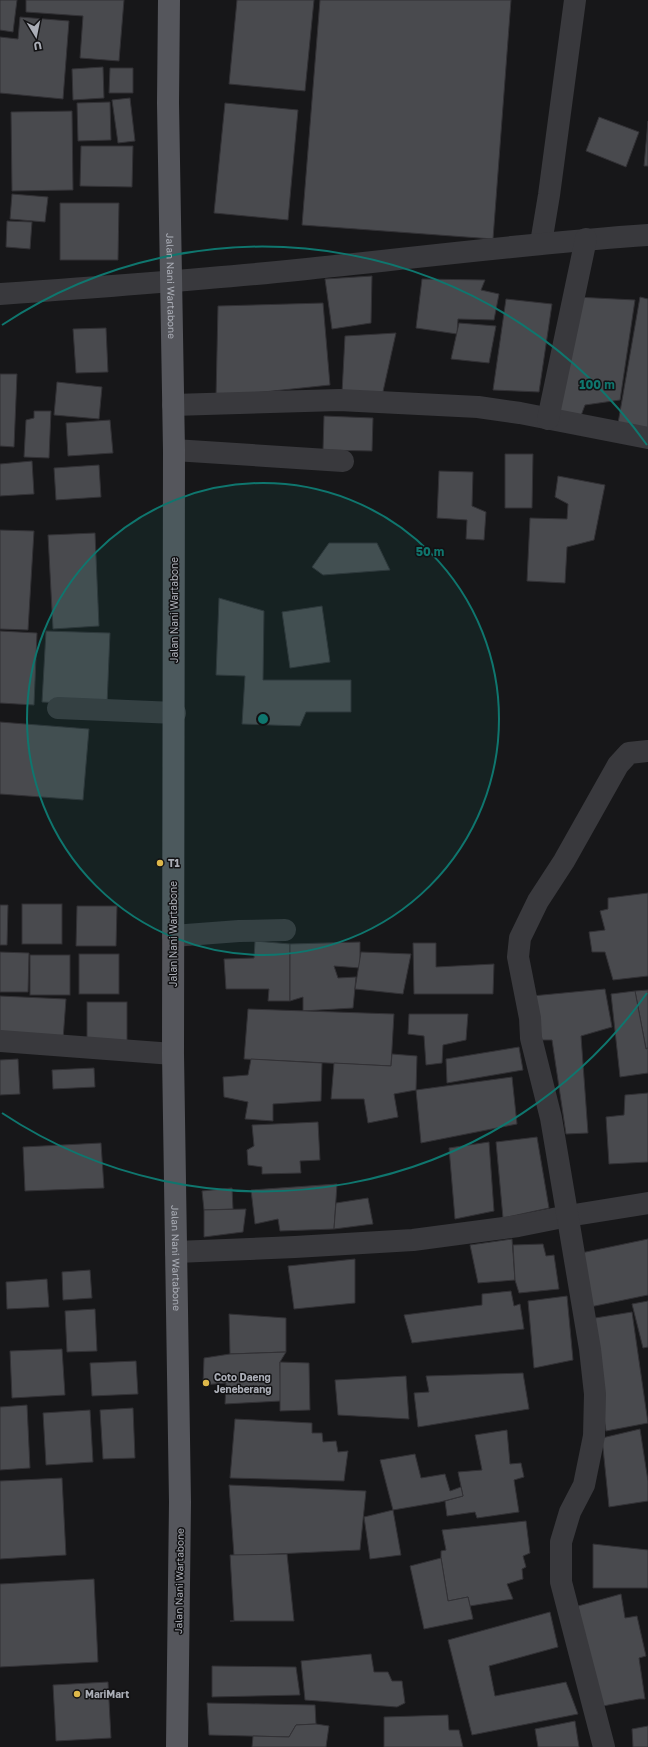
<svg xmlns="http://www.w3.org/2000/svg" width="648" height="1747" font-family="'Golos Text',sans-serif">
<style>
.building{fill:#494a4e;stroke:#323135}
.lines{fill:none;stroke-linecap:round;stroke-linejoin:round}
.minor{stroke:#39393d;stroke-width:22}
.major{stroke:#55565c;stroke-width:22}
.ring{fill:none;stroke:#0f766e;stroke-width:2}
.poi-dot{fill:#deb84a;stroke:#121214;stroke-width:1.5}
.labels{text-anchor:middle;stroke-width:3;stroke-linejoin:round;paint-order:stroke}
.street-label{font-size:10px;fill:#abaeb7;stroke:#121214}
.poi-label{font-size:10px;font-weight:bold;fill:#abaeb7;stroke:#121214;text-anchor:start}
.centre{fill:#0f766e;stroke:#121214;stroke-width:2}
.ring-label{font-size:12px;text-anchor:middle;font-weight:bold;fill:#0f766e;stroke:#121214;stroke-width:3;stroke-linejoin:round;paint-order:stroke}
</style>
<rect width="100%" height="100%" fill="#171719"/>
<g class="building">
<polygon points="0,0 17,0 13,32 0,30"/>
<polygon points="26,0 124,0 119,61 80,58 83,16 26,12"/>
<polygon points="237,0 314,0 305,91 229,84"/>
<polygon points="320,0 511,0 493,239 302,225"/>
<polygon points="20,17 69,21 63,99 0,93 0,37 18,39"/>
<polygon points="103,67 104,98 73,100 72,69"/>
<polygon points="110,68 133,68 133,93 109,93"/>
<polygon points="130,98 135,141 118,143 112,100"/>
<polygon points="110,102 111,140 78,141 77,103"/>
<polygon points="225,103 298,110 288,220 214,213"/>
<polygon points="72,111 73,190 12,191 11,112"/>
<polygon points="599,117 639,132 626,167 586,151"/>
<polygon points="648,121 648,166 644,166"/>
<polygon points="81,146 133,146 132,187 80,186"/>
<polygon points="12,194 48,197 45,222 10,219"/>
<polygon points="60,203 119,203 118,260 60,260"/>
<polygon points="7,221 32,222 30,249 6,247"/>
<polygon points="372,276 371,323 332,329 325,279"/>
<polygon points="422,279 485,280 481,290 499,294 494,320 458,319 457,334 416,328"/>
<polygon points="576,297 635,300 620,400 585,405 579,421 554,417"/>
<polygon points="640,297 648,299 648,434 617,429"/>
<polygon points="506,299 552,304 539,392 493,390"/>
<polygon points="323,303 330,385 216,397 218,306"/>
<polygon points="459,323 496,326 489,363 451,359"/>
<polygon points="106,328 108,372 76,373 73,329"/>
<polygon points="396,333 382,396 342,393 345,336"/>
<polygon points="0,374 17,374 14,447 0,446"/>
<polygon points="57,382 102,387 99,419 54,415"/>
<polygon points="34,411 51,411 49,458 24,457 26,420 34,418"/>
<polygon points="324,416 373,418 372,451 323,450"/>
<polygon points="110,420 113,453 68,456 66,423"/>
<polygon points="505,454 533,454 532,508 505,508"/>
<polygon points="32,461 34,494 0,496 0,464"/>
<polygon points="99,465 101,497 56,500 54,468"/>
<polygon points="439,471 473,472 472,506 486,512 484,540 466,539 467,520 437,518"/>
<polygon points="558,476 605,485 594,540 567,547 565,583 527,581 530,518 567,519 568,504 555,497"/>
<polygon points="0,530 34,531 28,630 0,629"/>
<polygon points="95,533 99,626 53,629 48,535"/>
<polygon points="329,543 377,543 390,570 323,575 312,567"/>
<polygon points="219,598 264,611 263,680 351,680 351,712 306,712 300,726 242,724 245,676 216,675"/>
<polygon points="322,606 330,662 290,668 282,612"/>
<polygon points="0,631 37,633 34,705 0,703"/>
<polygon points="46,631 110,633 107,705 42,702"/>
<polygon points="0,722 89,729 83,800 0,794"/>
<polygon points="648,893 648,976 613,980 605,952 592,952 589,932 605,930 600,911 608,909 608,898"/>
<rect x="22" y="904" width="40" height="40"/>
<polygon points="0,905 8,905 7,945 0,945"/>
<polygon points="77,906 117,906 116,946 76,946"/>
<polygon points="255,941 290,944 290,1001 268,1001 269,989 226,989 224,959 254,958"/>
<polygon points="360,942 360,968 334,966 338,978 356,977 353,1008 303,1011 303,997 290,1001 290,944"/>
<polygon points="413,943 436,943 436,967 494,964 493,994 414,994"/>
<polygon points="0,952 29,953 28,992 0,992"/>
<polygon points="361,952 411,954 403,994 355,989"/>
<rect x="79" y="954" width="40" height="40"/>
<rect x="30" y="955" width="40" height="40"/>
<polygon points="605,989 612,1027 581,1036 588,1133 566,1134 552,1040 542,1040 532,996"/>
<polygon points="648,990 648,1048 646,1049 635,991"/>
<polygon points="635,991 646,1049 648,1048 648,1073 620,1077 611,994"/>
<polygon points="0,996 66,999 63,1040 0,1038"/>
<rect x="87" y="1002" width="40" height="40"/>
<polygon points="248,1009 394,1014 391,1066 244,1059"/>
<polygon points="409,1014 468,1014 466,1040 443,1045 442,1063 426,1065 424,1036 408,1034"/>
<polygon points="519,1047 523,1070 447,1083 446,1059"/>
<polygon points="392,1054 417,1056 416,1090 394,1094 398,1117 368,1123 364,1099 331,1099 334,1063 391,1066"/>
<polygon points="18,1059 20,1094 0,1095 0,1060"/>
<polygon points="251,1059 322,1063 321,1101 273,1104 273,1121 245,1119 248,1102 224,1097 223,1077 248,1075"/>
<polygon points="94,1068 95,1087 53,1089 52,1070"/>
<polygon points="512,1077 517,1124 421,1143 416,1090"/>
<polygon points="648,1093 648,1162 609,1164 606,1117 624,1115 625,1095"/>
<polygon points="318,1122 320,1160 300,1161 301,1173 262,1174 262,1167 248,1165 247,1150 254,1146 252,1125"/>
<polygon points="537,1137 549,1208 503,1218 496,1142"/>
<polygon points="489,1142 494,1211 455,1219 449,1148"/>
<polygon points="101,1143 104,1188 25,1191 23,1147"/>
<polygon points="337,1184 334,1229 280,1231 278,1219 255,1224 251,1190"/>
<polygon points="232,1188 233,1209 204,1210 202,1191"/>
<polygon points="368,1198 373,1224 334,1229 336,1203"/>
<polygon points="246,1209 243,1232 204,1237 204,1210"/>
<polygon points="512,1239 515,1280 478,1283 470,1245"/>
<polygon points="648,1239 648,1295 590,1307 581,1253"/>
<polygon points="543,1244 546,1256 554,1255 559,1289 519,1293 515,1280 513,1245"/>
<polygon points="355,1259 355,1303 294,1309 288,1266"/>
<polygon points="90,1270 92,1298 63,1300 62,1272"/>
<polygon points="47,1279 49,1307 7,1309 6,1282"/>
<polygon points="511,1291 514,1306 520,1304 524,1329 412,1343 404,1315 482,1305 482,1294"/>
<polygon points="567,1296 573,1360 534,1368 528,1301"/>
<polygon points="648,1301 648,1347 643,1348 632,1304"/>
<polygon points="95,1309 97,1351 67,1352 65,1311"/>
<polygon points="632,1312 648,1423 606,1431 589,1319"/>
<polygon points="229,1314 286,1318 286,1352 230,1354"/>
<polygon points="62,1349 65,1395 12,1398 10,1351"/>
<polygon points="286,1352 280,1362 281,1401 225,1404 226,1383 203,1385 204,1358 230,1354"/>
<polygon points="136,1361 138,1394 92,1396 90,1363"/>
<polygon points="280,1362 309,1363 310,1410 280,1411"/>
<polygon points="523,1373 529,1409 418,1427 414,1393 429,1392 426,1376"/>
<polygon points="406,1376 409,1419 338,1415 335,1380"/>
<polygon points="27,1405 30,1468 0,1470 0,1407"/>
<polygon points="133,1408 135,1458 103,1459 100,1410"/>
<polygon points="90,1410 93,1462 46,1465 43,1413"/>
<polygon points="235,1419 312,1423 312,1433 322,1433 323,1442 336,1441 338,1452 348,1451 344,1481 230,1478"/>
<polygon points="640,1429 648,1481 648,1501 609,1507 602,1438"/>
<polygon points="507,1430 510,1464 521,1463 524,1477 514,1480 519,1512 477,1518 475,1512 447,1516 445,1501 463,1496 458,1472 482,1470 475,1435"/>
<polygon points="415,1454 421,1478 445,1474 450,1491 461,1487 463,1496 440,1502 393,1510 380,1460"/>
<polygon points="62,1478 66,1555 0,1559 0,1481"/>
<polygon points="229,1485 366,1491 360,1550 234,1556"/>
<polygon points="393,1510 401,1555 370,1559 364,1517"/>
<polygon points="526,1521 530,1553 523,1556 526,1567 522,1569 523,1579 507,1584 513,1599 470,1606 468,1597 448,1601 441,1558 441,1551 446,1550 442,1530"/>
<polygon points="593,1544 648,1550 648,1588 593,1588"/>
<polygon points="287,1554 294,1621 230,1621 234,1621 230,1555"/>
<polygon points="441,1558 448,1601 468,1597 473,1619 424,1629 410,1566"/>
<polygon points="94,1579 98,1662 0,1667 0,1584"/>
<polygon points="621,1594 625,1618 637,1616 646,1656 639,1658 645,1699 639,1699 598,1707 578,1606"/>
<polygon points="550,1612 558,1647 489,1666 495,1696 566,1682 578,1714 472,1735 448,1640"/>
<polygon points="371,1654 374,1672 388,1672 392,1681 402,1681 405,1703 397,1707 305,1700 301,1661"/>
<polygon points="212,1666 296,1667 300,1695 212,1697"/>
<polygon points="108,1682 111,1738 56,1741 53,1685"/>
<polygon points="207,1703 315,1705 316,1724 296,1725 289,1737 209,1735"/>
<polygon points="448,1715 449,1730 459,1730 463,1747 384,1747 384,1717"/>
<polygon points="575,1721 579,1747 538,1747 535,1729"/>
<polygon points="316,1724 329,1726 326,1747 252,1747 253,1736 289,1737 296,1725"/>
<polygon points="648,1726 648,1747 633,1747 632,1729"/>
</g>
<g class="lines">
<g class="minor">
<polyline points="541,243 549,195 575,0"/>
<path d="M0 294C99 287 198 280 297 270 414 258 530 243 648 235"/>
<polyline points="173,405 339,400 478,407 520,413 648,438"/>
<polyline points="548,419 586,239"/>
<polyline points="174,450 343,461"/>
<polyline points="58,708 175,713"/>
<polyline points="173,936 239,931 285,930"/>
<polyline points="0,1041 173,1054"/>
<polyline points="176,1252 295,1247 413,1240 518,1226 568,1216 648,1203"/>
<polyline points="604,1747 561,1582 561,1542 570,1512 584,1485 594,1436 595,1394 590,1349 551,1118 531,1038 530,1018 518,957 520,938 538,901 564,861 618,765 629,753 648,751"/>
</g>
<path class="major" id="s1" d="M169 0 168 103 174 450 173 1054 180 1502 177 1747"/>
</g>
<circle cx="263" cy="719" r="236" fill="#0f766e" fill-opacity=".12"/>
<g class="ring">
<circle cx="263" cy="719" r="236"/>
<path d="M647 993A472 472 0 0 1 2 1113M2 325A472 472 0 0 1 647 445"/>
</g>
<g class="poi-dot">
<circle cx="160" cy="863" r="4"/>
<circle cx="206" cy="1383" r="4"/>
<circle cx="77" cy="1694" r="4"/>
</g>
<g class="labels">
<g class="street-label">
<text dy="4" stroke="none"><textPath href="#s1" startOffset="286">Jalan Nani Wartabone</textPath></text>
<text transform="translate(174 610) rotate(-90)" y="4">Jalan Nani Wartabone</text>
<text transform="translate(173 934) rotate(-90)" y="4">Jalan Nani Wartabone</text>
<text dy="4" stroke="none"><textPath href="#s1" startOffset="1258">Jalan Nani Wartabone</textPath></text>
<text transform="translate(179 1581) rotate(-89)" y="4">Jalan Nani Wartabone</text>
</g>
<g class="poi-label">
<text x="168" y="867">T1</text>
<text x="214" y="1381">Coto Daeng<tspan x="214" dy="12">Jeneberang</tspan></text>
<text x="85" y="1698">MariMart</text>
</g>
</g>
<circle cx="263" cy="719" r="6" class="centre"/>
<g class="ring-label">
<text x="597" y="389">100 m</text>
<text x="430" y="556">50 m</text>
</g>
<g transform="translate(36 36) rotate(170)" stroke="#121214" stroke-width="3" paint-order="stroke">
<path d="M0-3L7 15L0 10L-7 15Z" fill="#abaeb7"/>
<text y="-6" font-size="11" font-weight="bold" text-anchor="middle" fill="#abaeb7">U</text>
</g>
</svg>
